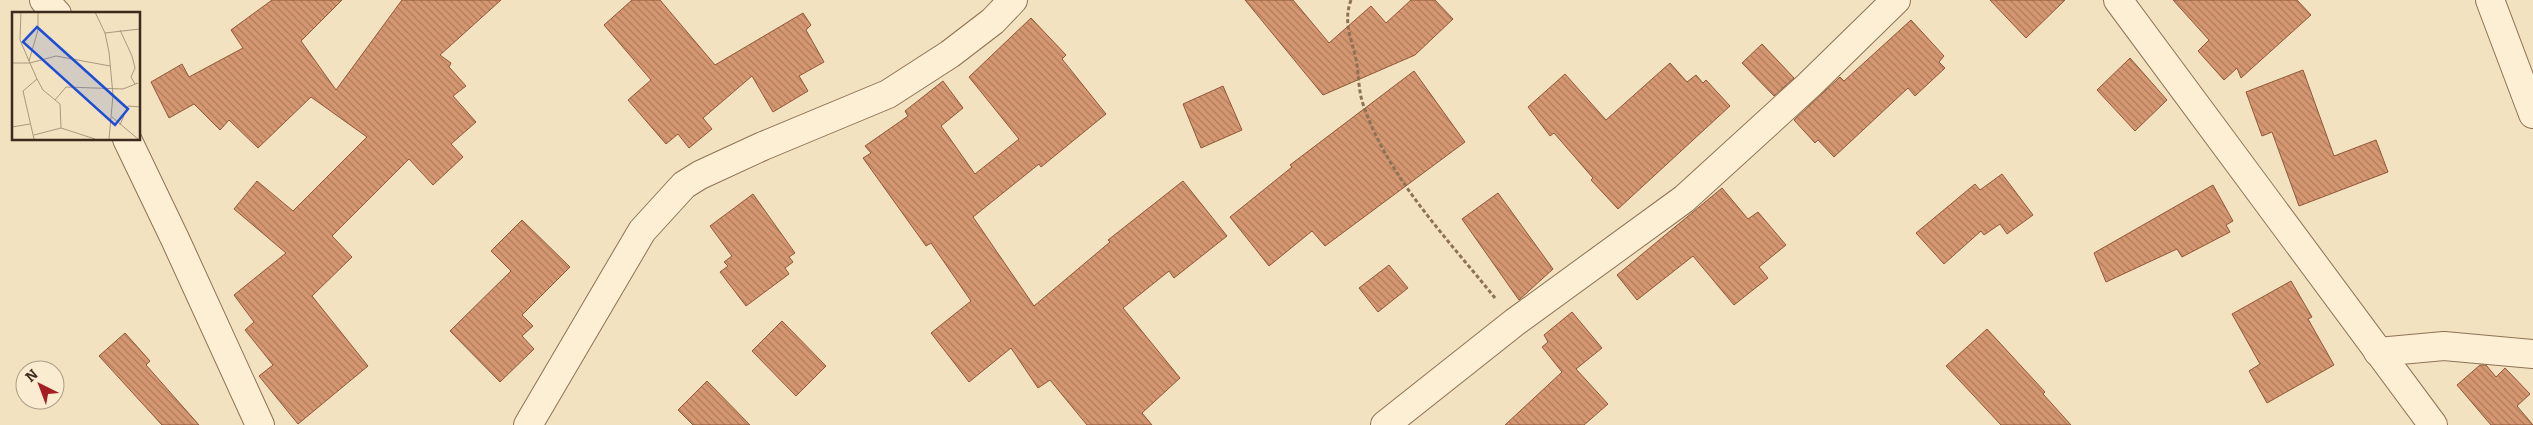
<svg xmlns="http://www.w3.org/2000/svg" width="2533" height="425" font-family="Bitter,serif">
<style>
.building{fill:url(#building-back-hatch);stroke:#905838}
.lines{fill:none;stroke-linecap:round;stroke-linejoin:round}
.minor-casing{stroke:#8e7255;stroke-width:30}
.path{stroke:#8e7255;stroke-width:3;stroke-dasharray:4 2.5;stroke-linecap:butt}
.minor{stroke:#fcefd4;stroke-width:28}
.inset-road{fill:none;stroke:#aa987e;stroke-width:1}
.view{fill:#1d4ed8;fill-opacity:0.15;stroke:#1d4ed8;stroke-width:2.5}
.inset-edge{fill:none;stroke:#3c2a1c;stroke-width:2.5}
</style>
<defs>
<pattern id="building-back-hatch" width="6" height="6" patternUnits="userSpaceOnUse" patternTransform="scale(1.25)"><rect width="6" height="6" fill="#d59771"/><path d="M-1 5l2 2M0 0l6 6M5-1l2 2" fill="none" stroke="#ae7b5c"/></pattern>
</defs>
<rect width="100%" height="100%" fill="#f3e2c0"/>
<g class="building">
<polygon points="272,0 342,0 301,41 336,90 402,0 501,0 440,55 451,63 449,67 466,86 453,96 476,122 451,144 463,157 433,185 409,159 332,236 352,257 312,296 368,366 298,424 259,376 273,365 245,330 254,322 234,295 286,253 234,209 257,181 293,211 367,137 311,97 258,148 229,120 220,130 194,104 169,118 151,82 182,64 189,77 243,48 231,30"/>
<polygon points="632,0 660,0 715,65 803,13 811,25 806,30 824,62 799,76 808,91 773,112 752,76 703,118 712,129 689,148 678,134 666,144 628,100 651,80 604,25"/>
<polygon points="1245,0 1293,0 1329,43 1371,6 1386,23 1411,0 1435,0 1453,19 1415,55 1323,95"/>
<polygon points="1990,0 2065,0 2026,38"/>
<polygon points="2173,0 2297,0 2311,15 2241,78 2237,68 2224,80 2198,51 2209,40"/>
<polygon points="1031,18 1066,55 1062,59 1106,114 1041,167 1039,164 973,217 1034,306 1110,242 1108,240 1183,181 1227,236 1174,278 1169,271 1123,308 1180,378 1142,413 1152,425 1087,425 1050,380 1038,388 1011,348 969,382 931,333 971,301 931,243 926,246 863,158 871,153 865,146 908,116 905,111 943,81 963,108 941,126 975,174 1019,139 969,77"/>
<polygon points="1911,20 1944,56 1939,62 1945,68 1915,96 1908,88 1834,157 1818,140 1815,143 1794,120 1840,77 1844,81"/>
<polygon points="1762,44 1794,78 1774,96 1742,63"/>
<polygon points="2130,58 2167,100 2135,131 2097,90"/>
<polygon points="1670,63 1687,82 1696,75 1703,83 1706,80 1730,106 1618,209 1591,180 1593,178 1554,133 1550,136 1528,107 1565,74 1606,120"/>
<polygon points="2303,70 2334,156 2376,140 2388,172 2299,206 2272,132 2262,136 2246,92"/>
<polygon points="1414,71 1465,142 1325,246 1312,231 1269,266 1230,217 1292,167 1290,165"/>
<polygon points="1223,86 1242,130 1201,148 1183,104"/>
<polygon points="2002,174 2033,215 2007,234 2000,224 1984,235 1981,231 1944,264 1916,233 1975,184 1980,190"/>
<polygon points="2213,185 2233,221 2226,225 2230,232 2182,257 2177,249 2106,282 2094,253"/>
<polygon points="1722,188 1748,219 1758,212 1786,245 1759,267 1768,278 1734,305 1693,256 1637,300 1617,275"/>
<polygon points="1498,193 1553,269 1519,300 1462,219"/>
<polygon points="753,194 795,253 789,257 793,262 785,268 789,274 746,306 720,272 728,266 724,262 732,256 710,226"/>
<polygon points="522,220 570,267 522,315 533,326 522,336 534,349 500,382 450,331 511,271 491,251"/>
<polygon points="1389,265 1408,288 1378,312 1359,288"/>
<polygon points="2291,281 2312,317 2308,319 2334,365 2267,403 2249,371 2260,364 2232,314"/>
<polygon points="1572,312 1602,348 1576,369 1608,404 1584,425 1505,425 1562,372 1542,347 1548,342 1544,335"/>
<polygon points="782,321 826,366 796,396 752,351"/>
<polygon points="1987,329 2045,392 2043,394 2071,425 2001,425 1946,366"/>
<polygon points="125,333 150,361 146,365 199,425 162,425 99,356"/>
<polygon points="2480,365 2486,365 2496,377 2505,368 2530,394 2517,406 2533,425 2491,425 2457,385"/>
<polygon points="707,381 750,425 693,425 678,410"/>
</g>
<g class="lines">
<defs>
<g id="minor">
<polyline points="44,0 57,14"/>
<polyline points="2118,0 2433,425"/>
<polyline points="2490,0 2533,114"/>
<polyline points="127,139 175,239 260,425"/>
<polyline points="2378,352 2444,346 2533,354"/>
<polyline points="528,425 642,231 684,185 700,175 763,146 888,94 950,54 993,21 1013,0"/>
<polyline points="1385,425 1515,322 1684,199 1809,85 1896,0"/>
</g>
</defs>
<use href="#minor" class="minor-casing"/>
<path class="path" d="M1351 0C1343 22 1351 37 1356 59 1359 74 1358 89 1363 104 1388 178 1447 238 1495 298"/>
<use href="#minor" class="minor"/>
</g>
<g transform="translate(12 12)">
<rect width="128" height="128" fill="#f3e2c0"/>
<path class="inset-road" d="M9 0 8 28 17 49M83 0 93 21 97 40 101 83 97 127M108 18 120 44 123 56 119 65 123 72M93 21 128 17M0 51H18L44 44 98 54M25 67 31 78 48 92 49 116M43 88 54 75 111 77 126 71M100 105 126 127M108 113 116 94 128 95M0 115 18 112M22 123 49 116 83 127M22 127 11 79 25 67 17 49 26 18V0"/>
<path class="view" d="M25 15 116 97 103 113 11 30Z"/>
<rect width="128" height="128" class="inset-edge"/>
</g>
<g transform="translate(40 385) rotate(318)"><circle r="24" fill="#f9ecd0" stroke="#ad9e88"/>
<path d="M0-4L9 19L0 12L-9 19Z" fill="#a41e24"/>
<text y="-8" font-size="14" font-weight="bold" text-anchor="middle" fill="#3c2a1c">N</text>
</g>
</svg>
